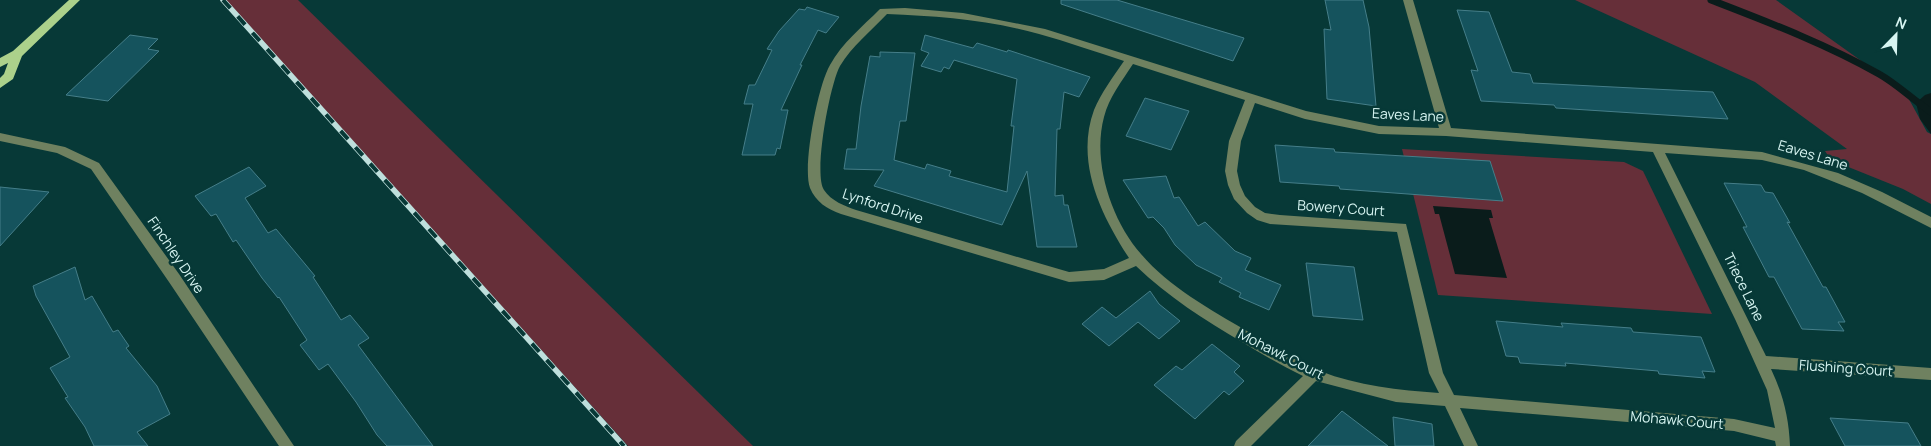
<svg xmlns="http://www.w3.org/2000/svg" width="1931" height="446" font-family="Manrope,sans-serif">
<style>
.green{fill:#662f39}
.water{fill:#0a1c1b}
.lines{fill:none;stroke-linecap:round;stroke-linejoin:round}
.stream{stroke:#0a1c1b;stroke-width:7}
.building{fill:#15535d;stroke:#457e89}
.minor{fill:#6f8160;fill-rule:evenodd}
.major{fill:#acd18b;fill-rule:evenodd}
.rail-casing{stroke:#bedfdc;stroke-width:5.5}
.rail{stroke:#073937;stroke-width:4;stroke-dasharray:11;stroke-linecap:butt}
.labels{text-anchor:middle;stroke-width:5;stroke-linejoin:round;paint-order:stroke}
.street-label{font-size:14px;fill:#d7f5f2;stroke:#073937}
</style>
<rect width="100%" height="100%" fill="#073937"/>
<g class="green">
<polygon points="225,0 298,0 753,446 628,446"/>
<polygon points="1575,0 1776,0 1905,92 1927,132 1931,134 1931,204 1903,189 1831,160 1825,151 1847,149 1755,82"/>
<polygon points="1402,149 1624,162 1643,171 1712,314 1438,295"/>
</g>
<g class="water">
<polygon points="1931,93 1931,134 1920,119 1916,103 1925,95"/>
<polygon points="1433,206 1491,210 1493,218 1489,218 1507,278 1455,274 1439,214 1435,214"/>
</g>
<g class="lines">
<path class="stream" d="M1711 0C1768 22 1826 44 1879 74 1897 84 1913 100 1931 112"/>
</g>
<g class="building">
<polygon points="1061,0 1117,0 1244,38 1233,61 1061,4"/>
<polygon points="1325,0 1363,0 1369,27 1376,106 1327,99 1324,29 1331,30"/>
<polygon points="807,7 839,17 826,33 818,30 800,65 802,65 781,110 788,110 780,149 777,148 775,155 742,155 753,104 744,104 749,85 755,85 772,50 767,49 779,31 799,9 805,10"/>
<polygon points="1457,10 1489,12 1512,72 1530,74 1533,83 1713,92 1728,119 1556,108 1554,105 1481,101 1471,70 1478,71"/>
<polygon points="130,35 158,39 148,49 159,51 108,101 66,95"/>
<polygon points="925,35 973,48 977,43 1007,52 1008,50 1090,77 1079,97 1064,92 1060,129 1057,129 1055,196 1063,195 1064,205 1068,205 1077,247 1037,247 1027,171 1002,225 874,186 884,170 844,169 847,149 856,149 861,106 870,56 880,57 880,52 915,53 906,121 900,121 894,160 925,169 927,164 951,171 949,176 1007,192 1014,126 1011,126 1017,79 954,60 949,69 944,67 941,72 921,66 929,53 921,50"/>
<polygon points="1145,98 1189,111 1171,150 1126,136"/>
<polygon points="1275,145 1334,149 1335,152 1490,161 1503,201 1340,189 1339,186 1280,182"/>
<polygon points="249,167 266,186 245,198 268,233 276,229 315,276 313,277 341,320 350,315 369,338 358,345 433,446 387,446 377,435 356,402 328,364 319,370 300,345 307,340 279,297 278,298 262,278 236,240 233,242 216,214 211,216 195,196"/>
<polygon points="1166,176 1174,198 1179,197 1198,226 1205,222 1235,251 1251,258 1245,270 1281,285 1269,310 1239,297 1241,293 1219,282 1222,278 1196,265 1175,245 1164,228 1153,217 1148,218 1123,180"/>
<polygon points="1724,183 1761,185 1765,192 1773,193 1790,223 1787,222 1823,287 1826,287 1845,322 1838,322 1844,331 1802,329 1774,277 1769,277 1743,227 1747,227"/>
<polygon points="0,187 49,192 0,246"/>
<polygon points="1306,263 1354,267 1363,320 1313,316"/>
<polygon points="75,267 85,300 92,296 113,332 118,330 129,346 126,348 157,386 170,414 137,432 148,446 94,446 85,427 65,398 68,397 50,368 70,357 36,296 33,286"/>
<polygon points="1150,291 1159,304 1180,321 1159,339 1138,322 1109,346 1082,324 1102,307 1116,318"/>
<polygon points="1496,321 1563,327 1561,323 1631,328 1633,332 1701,337 1715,372 1702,371 1705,378 1659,374 1658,371 1565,363 1566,366 1520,363 1518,357 1506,356"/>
<polygon points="1212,344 1240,366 1234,372 1244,381 1229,395 1224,391 1195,419 1154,385 1176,366 1182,370"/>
<polygon points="1342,411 1388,446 1308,446"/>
<polygon points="1393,417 1432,424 1434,446 1395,446"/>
<polygon points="1830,418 1908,423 1921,446 1845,446"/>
</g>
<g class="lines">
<g class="minor">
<path d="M1403 0H1413L1451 128 1762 152 1838 173 1882 192 1931 217V228L1862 193 1804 170 1762 160 1665 153 1766 356 1931 368V380L1771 369C1783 394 1789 418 1790 446H1776L1775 441 1734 431 1460 408 1478 446H1464L1445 406 1396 402 1316 381 1251 446H1234L1236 441 1303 376C1282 366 1262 354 1242 342 1205 320 1168 297 1136 266L1104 280 1069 282 841 214C827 209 816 202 810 188 802 167 818 85 830 65 842 43 863 26 880 9L905 8 963 13 1045 29 1306 111 1379 126 1439 128ZM887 14C938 16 990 20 1039 34 1068 42 1096 52 1124 61 1113 77 1101 93 1094 110 1075 162 1101 215 1129 258L1104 269 1069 272 856 210C845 206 831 201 824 190 813 174 830 84 840 66 852 46 871 31 887 14ZM1133 64 1245 100 1229 141 1225 171 1228 185 1234 199 1247 213 1257 220 1270 224 1397 232 1429 373 1439 393C1399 390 1358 386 1320 371 1295 361 1271 345 1247 331 1211 310 1169 287 1141 254 1111 220 1092 161 1104 117 1109 97 1122 81 1133 64ZM1255 103 1305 119 1379 134 1446 136 1653 152 1735 319 1767 390 1775 428 1734 419 1454 395 1443 373 1406 224 1280 215 1265 213 1255 207 1245 196 1240 185 1237 171 1241 141Z"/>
<polygon points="0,133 65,147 99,163 179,274 294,446 279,446 169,282 91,169 57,153 0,141"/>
</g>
<polygon class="major" points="69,0 80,0 22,56 13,79 0,88 0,78 4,74 8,63 0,67 0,58 13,51"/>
<defs>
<polyline id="rail" points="223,0 624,446"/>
</defs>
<use href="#rail" class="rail-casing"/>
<use href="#rail" class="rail"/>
</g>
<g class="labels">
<g class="street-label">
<text transform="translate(1408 115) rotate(3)" y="5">Eaves Lane</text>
<text transform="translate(1813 155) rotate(17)" y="5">Eaves Lane</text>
<text transform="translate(883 206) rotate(18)" y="5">Lynford Drive</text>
<text transform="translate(1341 208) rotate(4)" y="5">Bowery Court</text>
<text transform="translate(176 255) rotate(56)" y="5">Finchley Drive</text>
<text transform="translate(1744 287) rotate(64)" y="5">Triece Lane</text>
<text transform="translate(1281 354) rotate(27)" y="5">Mohawk Court</text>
<text transform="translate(1846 368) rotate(4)" y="5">Flushing Court</text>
<text transform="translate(1677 420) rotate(5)" y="5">Mohawk Court</text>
</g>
</g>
<g transform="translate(1896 35) rotate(23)" stroke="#073937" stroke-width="4" paint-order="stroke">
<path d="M0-4L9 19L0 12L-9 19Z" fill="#d7f5f2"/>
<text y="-8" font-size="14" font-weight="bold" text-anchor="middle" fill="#d7f5f2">N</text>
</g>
</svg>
